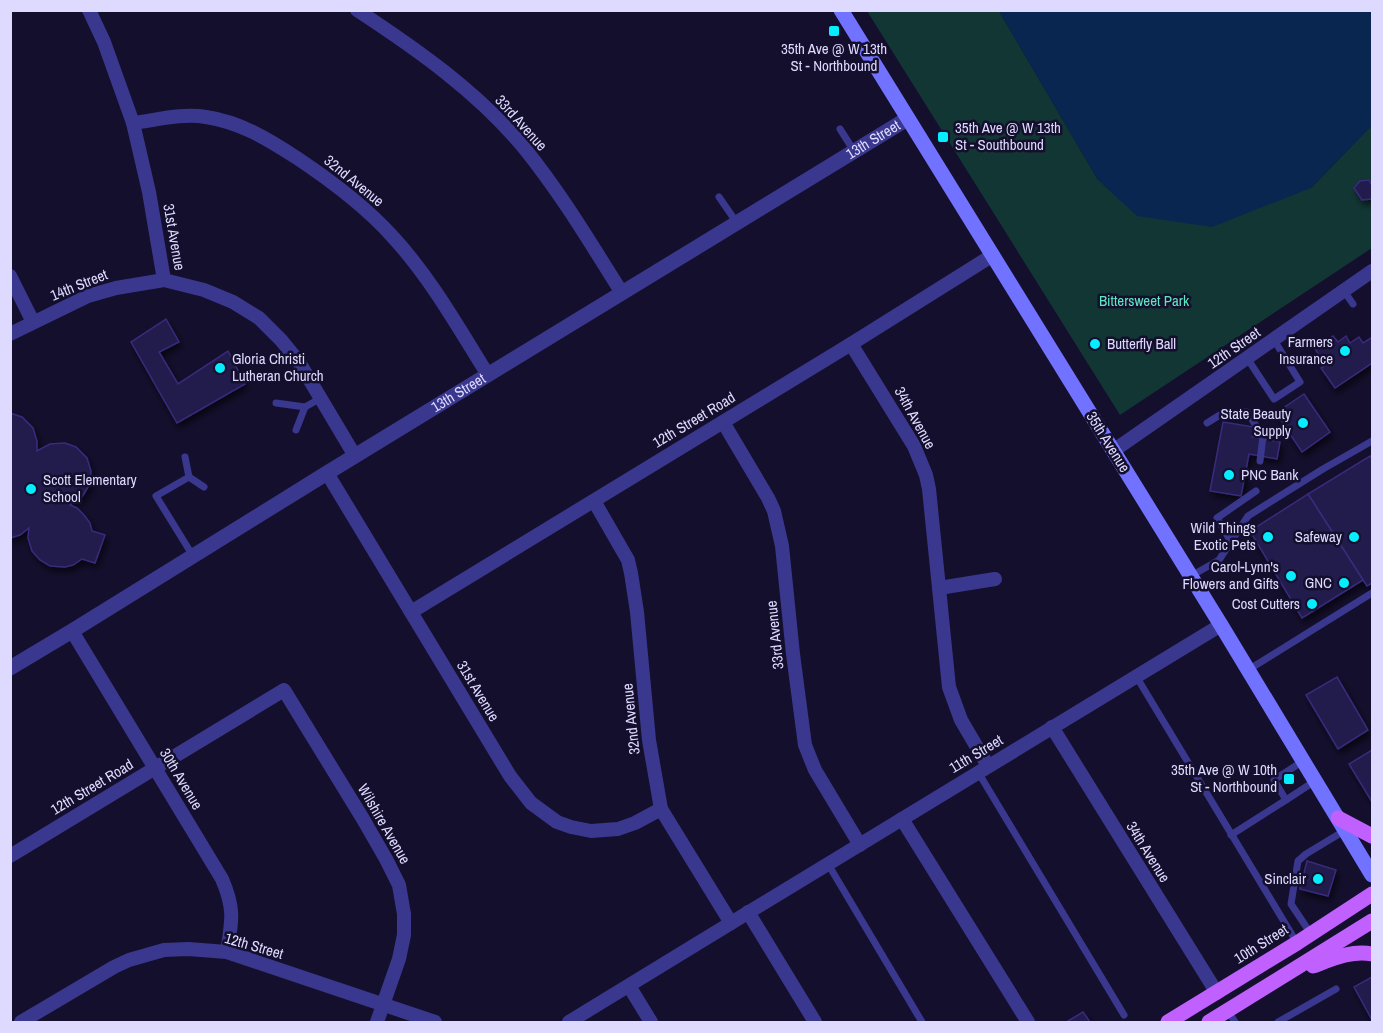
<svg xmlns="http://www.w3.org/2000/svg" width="1383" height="1033" font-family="'Archivo Narrow',sans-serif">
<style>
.green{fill:#123634}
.water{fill:#092651}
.building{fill:#231a4e;stroke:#392b7b;stroke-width:1.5;filter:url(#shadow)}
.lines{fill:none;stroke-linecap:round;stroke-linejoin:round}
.service{stroke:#39388e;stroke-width:7}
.minor{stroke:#39388e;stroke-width:14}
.tertiary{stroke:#39388e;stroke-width:15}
.secondary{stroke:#7172ff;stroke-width:15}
.primary{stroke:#c061ff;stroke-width:15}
.poi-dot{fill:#06edff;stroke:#140f2c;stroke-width:2}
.labels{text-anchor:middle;stroke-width:5;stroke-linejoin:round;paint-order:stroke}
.poi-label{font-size:15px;fill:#dedaff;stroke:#140f2c;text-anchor:end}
.street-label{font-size:15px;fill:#dedaff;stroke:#140f2c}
.park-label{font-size:15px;fill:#5ee8c1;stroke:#140f2c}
</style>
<defs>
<filter id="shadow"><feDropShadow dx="2.5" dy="4.5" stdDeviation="3" flood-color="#0009"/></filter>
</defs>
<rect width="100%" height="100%" fill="#140f2c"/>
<polygon class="green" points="867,11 999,11 1098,180 1311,188 1372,125 1372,248 1120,415"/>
<polygon class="water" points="999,11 1372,11 1372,125 1311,188 1212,227 1137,216 1098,180"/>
<g class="building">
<polygon points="1369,180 1372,186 1372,196 1371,199 1362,200 1354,188 1360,181"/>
<polygon points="166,319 179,342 159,352 178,384 228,351 245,384 177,423 131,342"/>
<polygon points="1333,336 1338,342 1346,336 1350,343 1359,337 1363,343 1371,338 1372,339 1372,363 1335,388 1321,368 1326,365 1315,349"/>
<polygon points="1304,394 1330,432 1302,452 1276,413"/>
<polygon points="10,413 22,417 33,428 37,441 37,451 50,444 65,443 76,447 87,458 91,471 90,484 82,497 70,505 77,508 84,515 90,523 92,531 105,535 95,563 82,559 73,565 65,567 50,566 40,560 32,551 28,538 29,528 20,535 10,538"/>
<polygon points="1223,422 1254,427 1252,437 1280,442 1277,459 1249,454 1241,496 1210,491"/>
<polygon points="1370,456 1372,459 1372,583 1367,586 1308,494"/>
<polygon points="1308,494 1363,580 1302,618 1250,531"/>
<polygon points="1337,677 1368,730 1338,749 1306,695"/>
<polygon points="1372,750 1372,802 1349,764"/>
<polygon points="1307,861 1336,870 1328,896 1300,889"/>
<polygon points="1372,977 1372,1020 1354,987"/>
<polygon points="1083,1012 1090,1022 1069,1022 1068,1021"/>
</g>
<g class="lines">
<g class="service">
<polyline points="840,129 854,151"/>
<polyline points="719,197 737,223"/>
<polyline points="1344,291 1353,304"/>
<polyline points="1247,358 1274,399 1300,382 1274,340"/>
<polyline points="276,403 305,407 321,398"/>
<polyline points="1207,423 1223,413 1247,412 1263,436 1260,461"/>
<polyline points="296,430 305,407"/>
<polyline points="185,457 189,477"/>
<polyline points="1231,542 1217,518 1256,491"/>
<polyline points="193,556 156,496 189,477 204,487"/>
<polyline points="1191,576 1219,560 1248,516 1323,469 1372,441"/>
<polyline points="1248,670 1372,593"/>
<polyline points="1136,676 1297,943"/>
<polyline points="1303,761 1274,780 1286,800 1315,781"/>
<polyline points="978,772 1124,1015"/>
<polyline points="1231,835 1286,800"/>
<polyline points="828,864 922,1022"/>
<polyline points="1311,934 1291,904 1298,861 1306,854 1344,831"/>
<polyline points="1228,1011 1235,1022"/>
<polyline points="1278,1022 1336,989"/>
</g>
<g class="minor">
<polyline points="89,10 104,42 133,123 149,192 164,280"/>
<path d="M357 10C418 50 479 93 525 149 562 195 591 244 622 293"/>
<path d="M133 123C157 120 182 113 206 117 240 122 268 139 297 158 330 180 365 206 392 236 430 277 458 327 488 375"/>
<polyline points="10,276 33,322"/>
<polyline points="10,334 88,296 116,288 164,280 204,290 233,302 259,318 281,340 299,362 355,456"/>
<polyline points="851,344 914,446 926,475 929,489 949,687 961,720 988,766"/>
<polyline points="723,422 768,498 774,511 782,546 793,654 805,745 815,770 860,845"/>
<polyline points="1113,451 1372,271"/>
<polyline points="327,473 510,776 531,803 557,822 571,827 591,831 618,829 635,823 661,809"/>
<polyline points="594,501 628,560 631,573 637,612 649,740 661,809 731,923"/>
<polyline points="939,588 995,579"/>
<polyline points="411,612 851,344 993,255"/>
<path d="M72 631 222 879C235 909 232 921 227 952"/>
<polyline points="1052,727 1217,993"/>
<polyline points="902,819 1028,1022"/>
<polyline points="10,856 284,690 363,819 386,859 399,885 404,914 404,935 399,959 377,1022"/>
<polyline points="748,912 815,1022"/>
<polyline points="629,986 651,1022"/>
<polyline points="21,1022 114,967 129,960 164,950 188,949 227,952 435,1022"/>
<polyline points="569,1022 731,923 1221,625"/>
</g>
<path class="tertiary" id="s1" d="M10 668 72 631 327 473 907 119"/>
<polyline class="secondary" points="841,10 1221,625 1372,875"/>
<g class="primary">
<polyline points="1338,818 1372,836"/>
<path d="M1313 966C1332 959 1352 950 1372 954"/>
<polyline points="1168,1022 1297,943 1372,894"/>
<polyline points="1209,1022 1372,921"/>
</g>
</g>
<g class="poi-dot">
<rect x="828" y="25" width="12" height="12" rx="3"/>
<rect x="937" y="131" width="12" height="12" rx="3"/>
<circle cx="1095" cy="344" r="6"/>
<circle cx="1345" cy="351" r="6"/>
<circle cx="220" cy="368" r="6"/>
<circle cx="1303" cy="423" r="6"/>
<circle cx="1229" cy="475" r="6"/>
<circle cx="31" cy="489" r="6"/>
<circle cx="1268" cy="537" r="6"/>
<circle cx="1354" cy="537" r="6"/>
<circle cx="1291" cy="576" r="6"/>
<circle cx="1344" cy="583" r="6"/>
<circle cx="1312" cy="604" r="6"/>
<rect x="1283" y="773" width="12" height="12" rx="3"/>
<circle cx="1318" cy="879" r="6"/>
</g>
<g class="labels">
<g class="poi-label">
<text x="834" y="54" text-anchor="middle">35th Ave @ W 13th<tspan x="834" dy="17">St - Northbound</tspan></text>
<text x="955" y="133" text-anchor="start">35th Ave @ W 13th<tspan x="955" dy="17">St - Southbound</tspan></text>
<text x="1333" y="347">Farmers<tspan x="1333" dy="17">Insurance</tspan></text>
<text x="1107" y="349" text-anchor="start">Butterfly Ball</text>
<text x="232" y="364" text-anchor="start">Gloria Christi<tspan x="232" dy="17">Lutheran Church</tspan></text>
<text x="1291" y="419">State Beauty<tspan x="1291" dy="17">Supply</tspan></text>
<text x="1241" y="480" text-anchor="start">PNC Bank</text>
<text x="43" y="485" text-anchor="start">Scott Elementary<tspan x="43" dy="17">School</tspan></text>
<text x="1256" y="533">Wild Things<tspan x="1256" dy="17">Exotic Pets</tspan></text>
<text x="1342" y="542">Safeway</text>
<text x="1279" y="572">Carol-Lynn's<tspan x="1279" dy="17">Flowers and Gifts</tspan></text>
<text x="1332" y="588">GNC</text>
<text x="1300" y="609">Cost Cutters</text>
<text x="1277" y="775">35th Ave @ W 10th<tspan x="1277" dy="17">St - Northbound</tspan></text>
<text x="1306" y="884">Sinclair</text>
</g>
<g class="street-label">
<text transform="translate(521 123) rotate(48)" y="5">33rd Avenue</text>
<text dy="5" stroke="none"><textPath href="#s1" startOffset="1012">13th Street</textPath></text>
<text transform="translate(354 181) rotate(39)" y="5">32nd Avenue</text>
<text transform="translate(174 237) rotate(80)" y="5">31st Avenue</text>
<text transform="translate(79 285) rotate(-22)" y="5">14th Street</text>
<text transform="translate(1234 348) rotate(-35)" y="5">12th Street</text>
<text dy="5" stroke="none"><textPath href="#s1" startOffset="526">13th Street</textPath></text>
<text transform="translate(915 418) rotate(61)" y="5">34th Avenue</text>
<text transform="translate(694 420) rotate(-31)" y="5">12th Street Road</text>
<text transform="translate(1108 442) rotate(58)" y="5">35th Avenue</text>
<text transform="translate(775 635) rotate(-96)" y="5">33rd Avenue</text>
<text transform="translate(478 691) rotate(59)" y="5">31st Avenue</text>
<text transform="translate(631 719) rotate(-96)" y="5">32nd Avenue</text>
<text transform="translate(976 754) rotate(-31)" y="5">11th Street</text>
<text transform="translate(181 779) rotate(59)" y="5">30th Avenue</text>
<text transform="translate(92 787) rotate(-31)" y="5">12th Street Road</text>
<text transform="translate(384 824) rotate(60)" y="5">Wilshire Avenue</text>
<text transform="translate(1148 852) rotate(58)" y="5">34th Avenue</text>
<text transform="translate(1261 944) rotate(-32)" y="5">10th Street</text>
<text transform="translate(254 946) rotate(16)" y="5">12th Street</text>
</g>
<g class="park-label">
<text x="1144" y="306">Bittersweet Park</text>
</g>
</g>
<rect width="1383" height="1033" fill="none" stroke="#dedaff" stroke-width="24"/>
</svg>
